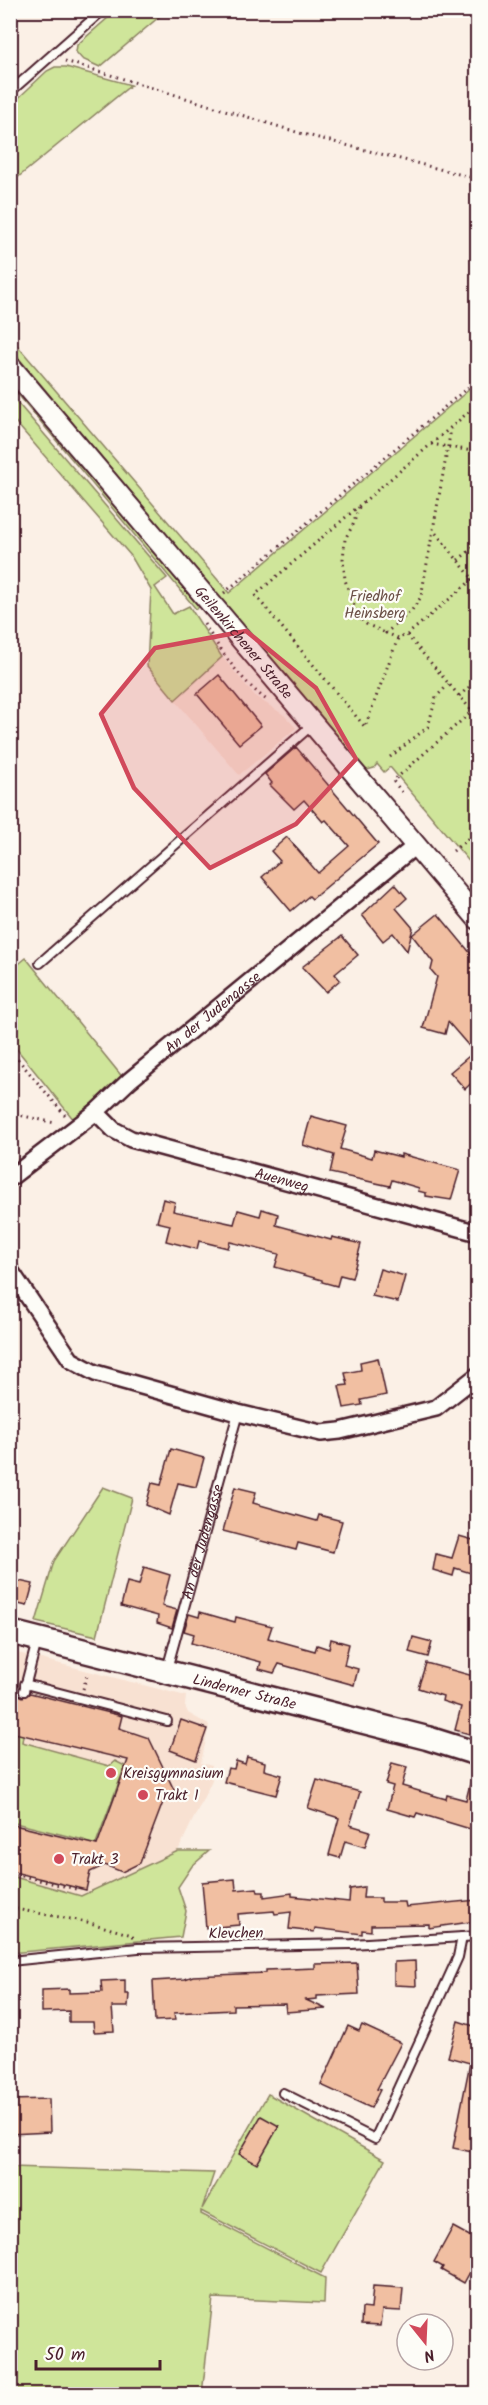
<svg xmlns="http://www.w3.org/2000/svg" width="488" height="2405" font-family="Kalam,sans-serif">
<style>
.built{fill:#f8e1d2}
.green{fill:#cfe59a;stroke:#8c8262;stroke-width:1.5}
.building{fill:#f1bfa2;stroke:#4a1f2b;stroke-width:1.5}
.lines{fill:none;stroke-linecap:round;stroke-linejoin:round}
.service-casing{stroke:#4a1f2b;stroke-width:12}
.minor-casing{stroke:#4a1f2b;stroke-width:20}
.tertiary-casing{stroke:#4a1f2b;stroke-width:24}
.secondary-casing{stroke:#4a1f2b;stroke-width:27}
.path{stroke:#4a1f2b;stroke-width:3;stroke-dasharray:1.5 4.5;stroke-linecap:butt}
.service{stroke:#fdfcf7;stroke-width:8}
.minor{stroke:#fdfcf7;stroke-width:15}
.tertiary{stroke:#fdfcf7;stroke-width:20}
.secondary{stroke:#fdfcf7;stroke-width:22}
.marked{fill:#d1495b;fill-opacity:0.2;stroke:#d1495b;stroke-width:4.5;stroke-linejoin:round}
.poi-dot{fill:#d1495b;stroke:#fdfcf7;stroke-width:2}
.labels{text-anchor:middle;stroke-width:4.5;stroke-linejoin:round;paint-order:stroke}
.park-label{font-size:15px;fill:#6b5047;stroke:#fdfcf7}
.street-label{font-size:15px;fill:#4a1f2b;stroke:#fdfcf7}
.poi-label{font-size:15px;fill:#4a1f2b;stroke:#fdfcf7;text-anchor:start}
</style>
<rect width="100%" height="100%" fill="#fbf0e6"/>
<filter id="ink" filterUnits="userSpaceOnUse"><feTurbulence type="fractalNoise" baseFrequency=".0167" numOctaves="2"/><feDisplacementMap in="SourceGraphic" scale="12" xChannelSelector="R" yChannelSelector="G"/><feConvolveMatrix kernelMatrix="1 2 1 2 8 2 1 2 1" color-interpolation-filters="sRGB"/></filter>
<g filter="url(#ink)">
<g class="built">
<polygon points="222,657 256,697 284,715 296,728 239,775 175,700"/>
<polygon points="10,1651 186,1696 185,1706 188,1713 209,1725 201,1763 212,1766 212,1780 178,1851 81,1896 11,1876"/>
</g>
<g class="green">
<polygon points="117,10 166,11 100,67 82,59 76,52 77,45"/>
<polygon points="55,67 66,67 131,85 11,183 11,105 47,71"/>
<polygon points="10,337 229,593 477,383 477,871 390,767 384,772 377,764 374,768 367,770 361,767 11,349"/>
<polygon points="10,379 199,607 196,609 11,386"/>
<polygon points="10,394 167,578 155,587 173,614 189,606 222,657 175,700 147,666 151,590 131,556 11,417"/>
<polygon points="26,958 124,1079 74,1120 11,1042 10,971"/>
<polygon points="103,1487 132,1498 97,1636 36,1622 54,1561"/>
<polygon points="11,1716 26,1720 22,1742 109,1766 115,1761 125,1766 92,1854 81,1849 84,1840 11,1822"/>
<polygon points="178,1851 209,1851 192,1866 178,1887 186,1911 181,1937 11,1953 11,1876 81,1896"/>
<polygon points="268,2094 385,2160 321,2273 201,2211 201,2214 325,2278 324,2303 213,2298 202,2394 11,2394 11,2167 214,2173 202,2209"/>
</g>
<g class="building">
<polygon points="219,675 261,726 239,744 197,694"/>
<polygon points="296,747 378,844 312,899 309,896 291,911 262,877 280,861 271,851 287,837 318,873 349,846 326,820 323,822 304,800 294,809 270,785 272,783 265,774"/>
<polygon points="395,884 407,898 396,908 413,928 407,951 393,933 383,941 362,915"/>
<polygon points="438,914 477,961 477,1078 465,1089 450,1072 474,1052 448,1022 445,1034 423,1028 437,977 431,970 433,962 412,935"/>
<polygon points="342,936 358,955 335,974 340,980 326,992 302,967"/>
<polygon points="311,1116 347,1126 340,1149 372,1158 374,1150 401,1157 401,1154 460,1170 451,1200 426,1196 426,1193 418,1191 419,1188 392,1180 390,1186 330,1173 334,1155 303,1145"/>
<polygon points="163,1199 175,1202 173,1211 234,1224 238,1210 260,1216 262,1209 278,1214 276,1225 331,1240 332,1237 361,1244 352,1278 340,1275 337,1286 322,1282 322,1280 275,1267 279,1254 230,1242 228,1248 199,1241 197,1249 166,1241 170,1225 157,1222"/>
<polygon points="380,1269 405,1276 398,1302 372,1296"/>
<polygon points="378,1358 386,1395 361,1400 362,1405 344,1408 339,1386 348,1385 345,1373 361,1370 360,1362"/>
<polygon points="171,1449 204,1458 196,1487 178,1483 169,1515 146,1505 152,1483 161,1485"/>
<polygon points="235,1487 256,1492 253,1503 317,1521 319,1515 342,1521 333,1552 298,1543 296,1550 223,1531"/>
<polygon points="459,1536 477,1541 477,1575 455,1568 453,1576 433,1570 436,1554 452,1558"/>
<polygon points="144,1567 170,1575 162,1606 177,1610 172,1628 157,1623 158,1616 121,1606 127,1582 139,1585"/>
<polygon points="10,1579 33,1584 27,1606 10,1602"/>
<polygon points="200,1612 235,1622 236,1617 272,1626 268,1638 315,1651 317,1645 329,1649 331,1639 349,1644 344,1665 358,1669 354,1685 279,1664 274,1673 259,1669 261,1662 191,1643 194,1634 184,1631 189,1614 199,1617"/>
<polygon points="413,1637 432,1642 428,1657 409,1652"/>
<polygon points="426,1663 477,1677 477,1736 455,1730 461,1707 442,1701 443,1696 418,1688"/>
<polygon points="10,1688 18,1690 19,1695 23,1697 30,1693 122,1716 119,1728 149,1738 175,1792 165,1797 140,1863 122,1872 105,1865 90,1872 86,1890 10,1871 10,1824 97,1845 128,1760 10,1732"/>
<polygon points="181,1720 207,1729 196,1760 170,1750"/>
<polygon points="247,1757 265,1762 264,1770 282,1775 276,1795 224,1782 228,1768 234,1769 236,1761 245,1764"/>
<polygon points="392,1763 407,1767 402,1786 446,1799 447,1795 466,1800 473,1772 477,1773 477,1831 417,1813 415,1817 387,1809 393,1786 386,1784"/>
<polygon points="317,1780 360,1792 350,1825 370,1831 365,1847 345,1841 340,1858 329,1855 339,1818 308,1808"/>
<polygon points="235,1879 236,1890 257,1888 258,1892 264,1892 264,1897 292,1893 292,1896 349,1902 350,1889 364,1887 363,1898 381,1898 381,1902 405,1902 406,1907 477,1900 477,1921 429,1928 429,1924 371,1925 371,1931 362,1930 362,1934 315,1928 314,1932 289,1929 291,1912 275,1914 274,1911 238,1914 239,1925 206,1928 202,1882"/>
<polygon points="415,1961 416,1986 394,1985 394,1962"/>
<polygon points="357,1963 359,1994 317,1996 317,1999 306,2000 326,2009 286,2012 285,2004 233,2005 233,2010 174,2013 175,2020 155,2021 153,1981 185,1979 193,1976 266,1973 266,1970 315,1968 315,1964"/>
<polygon points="125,1980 125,1994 129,1994 128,2007 112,2007 114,2031 94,2032 93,2022 69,2022 69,2011 42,2012 42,1990 69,1989 69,1993 102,1992 101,1981"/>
<polygon points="458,2021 477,2027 477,2153 453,2148 470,2063 448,2057"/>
<polygon points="362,2025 401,2043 377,2089 380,2090 371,2108 321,2085 348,2026 359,2031"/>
<polygon points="49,2099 50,2132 10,2134 10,2100"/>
<polygon points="261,2116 279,2126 257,2164 239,2154"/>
<polygon points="453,2227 477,2240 477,2259 464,2283 441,2270 443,2267 434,2262"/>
<polygon points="373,2286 403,2288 401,2311 382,2310 380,2326 361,2325 362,2308 371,2309"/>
</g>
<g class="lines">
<defs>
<g id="service">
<polyline points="10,92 103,10"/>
<polyline points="40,963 312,725"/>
<path id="s1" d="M167 1669 238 1413"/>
<polyline points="25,1684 167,1721"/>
<polyline points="24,1691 37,1641"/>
<polyline points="10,1961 138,1948 352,1944 478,1936"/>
<polyline points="283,2093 375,2139 458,1957 462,1937"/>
</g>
<g id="minor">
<path id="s2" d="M96 1112 114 1130 131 1139 478 1233"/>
<path id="s3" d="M10 1178 96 1112 130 1080 415 846"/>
<polyline points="10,1270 71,1360 95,1373 238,1413 321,1433 340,1431 436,1408 478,1375"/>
</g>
<g id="tertiary">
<path id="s4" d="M10 366 478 919"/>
</g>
<g id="secondary">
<path id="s5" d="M10 1632 427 1738 478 1754"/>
</g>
</defs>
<use href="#service" class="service-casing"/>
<use href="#minor" class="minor-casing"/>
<use href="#tertiary" class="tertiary-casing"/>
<use href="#secondary" class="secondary-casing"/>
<g class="path">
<polyline points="65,61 303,134 478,179"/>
<polyline points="478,404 255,595 365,727 398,638 407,635 478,718"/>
<polyline points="431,444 478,452"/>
<polyline points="359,507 353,525 345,539 343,559 345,580 358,617 366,624 386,633"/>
<polyline points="458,560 478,544"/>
<polyline points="478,575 473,579 478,583"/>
<polyline points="224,593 478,379"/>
<path d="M204 624C222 653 241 681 268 701"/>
<polyline points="407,635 473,579 434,531"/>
<polyline points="398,638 386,633 412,610 421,597 451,429"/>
<polyline points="459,696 478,679"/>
<polyline points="390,757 428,727 436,697 449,684"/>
<polyline points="402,792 393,781 478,706"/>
<polyline points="453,851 478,830"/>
<polyline points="10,1050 65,1115"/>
<polyline points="10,1113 55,1123"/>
<polyline points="83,1689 88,1672"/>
<polyline points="10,1873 80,1890"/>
<polyline points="10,1908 87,1922 132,1935 133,1938"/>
</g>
<use href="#service" class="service"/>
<use href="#minor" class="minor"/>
<use href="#tertiary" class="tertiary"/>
<use href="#secondary" class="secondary"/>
</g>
</g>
<path class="marked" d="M246 631 316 688 356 759 296 824 210 868 134 788 101 714 155 648Z"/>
<g class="poi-dot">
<circle cx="111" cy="1773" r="6"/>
<circle cx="143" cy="1795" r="6"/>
<circle cx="59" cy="1859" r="6"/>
</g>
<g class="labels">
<g class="park-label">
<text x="375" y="601">Friedhof<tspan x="375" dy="17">Heinsberg</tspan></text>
</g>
<g class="street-label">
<text dy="5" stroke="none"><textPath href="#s4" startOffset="362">Geilenkirchener Straße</textPath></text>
<text dy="5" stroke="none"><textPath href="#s3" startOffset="262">An der Judengasse</textPath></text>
<text dy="5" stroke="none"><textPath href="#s2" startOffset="201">Auenweg</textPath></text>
<text dy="5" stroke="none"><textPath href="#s1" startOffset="132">An der Judengasse</textPath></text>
<text dy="5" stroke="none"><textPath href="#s5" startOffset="242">Linderner Straße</textPath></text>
<text transform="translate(236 1933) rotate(-1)" y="5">Klevchen</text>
</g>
<g class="poi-label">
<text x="123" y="1778">Kreisgymnasium</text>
<text x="155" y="1800">Trakt 1</text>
<text x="71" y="1864">Trakt 3</text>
</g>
</g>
<rect width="488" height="2405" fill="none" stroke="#fdfcf7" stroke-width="36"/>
<rect x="18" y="18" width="452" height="2369" fill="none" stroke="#4a1f2b" stroke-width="2" filter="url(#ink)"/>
<g transform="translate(425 2342) rotate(162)"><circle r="28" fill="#fdfcf7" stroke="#b5a4a5" stroke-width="1.5"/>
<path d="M0-4.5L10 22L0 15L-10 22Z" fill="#d1495b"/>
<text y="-9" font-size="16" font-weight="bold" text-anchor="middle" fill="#4a1f2b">N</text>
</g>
<path d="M36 2360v9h124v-9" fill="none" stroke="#4a1f2b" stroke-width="3"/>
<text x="45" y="2360" font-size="18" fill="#4a1f2b" stroke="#fdfcf7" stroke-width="4.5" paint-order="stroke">50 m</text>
</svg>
